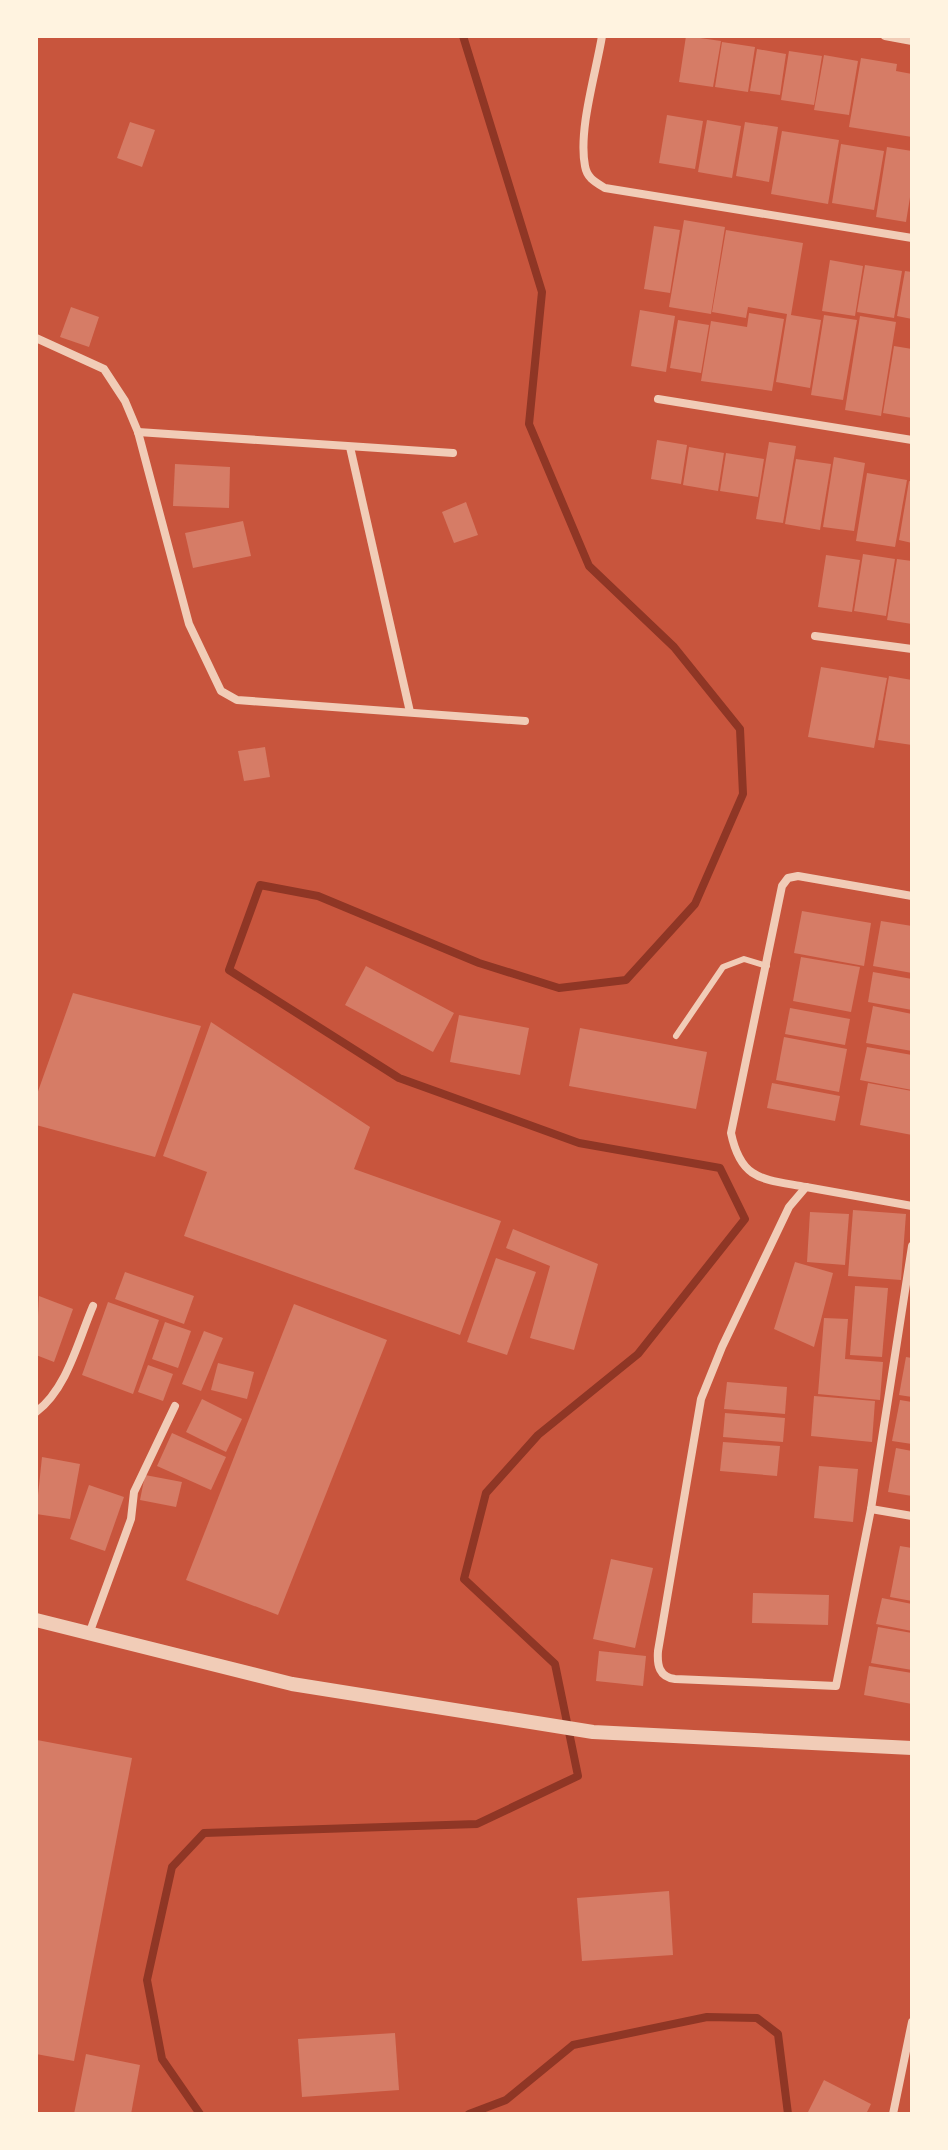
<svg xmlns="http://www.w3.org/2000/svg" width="948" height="2150" font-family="'Asap Condensed',sans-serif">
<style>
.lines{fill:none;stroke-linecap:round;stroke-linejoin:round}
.stream{stroke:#8f3625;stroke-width:8}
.building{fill:#d67c66}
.service{stroke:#f1ccb7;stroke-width:6}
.minor{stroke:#f1ccb7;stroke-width:8}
.tertiary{stroke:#f1ccb7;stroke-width:14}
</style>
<rect width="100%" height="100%" fill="#c8553d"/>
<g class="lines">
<g class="stream">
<polyline points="200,2114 162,2059 147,1980 172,1867 204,1833 477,1824 578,1776 555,1664 464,1579 486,1493 538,1435 638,1354 745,1219 720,1168 579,1143 399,1078 229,970 260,885 318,896 479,963 559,988 626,980 695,904 743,794 740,729 674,647 589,566 529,424 542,292 463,36"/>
<polyline points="469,2114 506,2100 573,2045 707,2017 757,2018 778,2034 788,2114"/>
</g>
</g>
<g class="building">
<polygon points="686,36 721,41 713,87 679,82"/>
<polygon points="722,42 755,47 748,92 715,87"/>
<polygon points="757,49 786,54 780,95 750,91"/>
<polygon points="789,51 822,56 814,105 781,100"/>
<polygon points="824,55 858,61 849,115 814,110"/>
<polygon points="861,58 897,64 896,71 912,74 912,137 849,127"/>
<polygon points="667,115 703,121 695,169 659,163"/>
<polygon points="707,120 741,126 732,178 698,172"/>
<polygon points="130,122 155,130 142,167 117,158"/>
<polygon points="745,122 778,127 769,182 736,176"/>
<polygon points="782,131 839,140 828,204 771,194"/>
<polygon points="841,144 884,151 874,210 832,203"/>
<polygon points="887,147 912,151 912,185 906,222 876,217"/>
<polygon points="684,220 725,227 711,314 669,307"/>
<polygon points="654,226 680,230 670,293 644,289"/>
<polygon points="726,230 803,243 791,315 821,320 810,388 776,382 787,314 748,307 746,318 712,312"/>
<polygon points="830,260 863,266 855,316 822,311"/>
<polygon points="865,265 902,271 894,318 857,312"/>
<polygon points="905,271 912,272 912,319 897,316"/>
<polygon points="71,307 99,317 89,347 60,337"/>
<polygon points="640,310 675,316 666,372 631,366"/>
<polygon points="749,313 784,319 772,391 701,381 711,321 747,327"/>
<polygon points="824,315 857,320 843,400 811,395"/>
<polygon points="860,316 896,322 881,416 845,410"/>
<polygon points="678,320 709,325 701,373 670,368"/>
<polygon points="894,346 912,349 912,418 883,413"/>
<polygon points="657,440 687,445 681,484 651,479"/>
<polygon points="769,442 796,446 783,523 756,519"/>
<polygon points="689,447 724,453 718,491 683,485"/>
<polygon points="726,453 764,459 758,497 720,491"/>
<polygon points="834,457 865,463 854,531 823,527"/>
<polygon points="796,459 831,464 820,530 785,524"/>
<polygon points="175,464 230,467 229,508 173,506"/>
<polygon points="867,473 907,480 895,547 856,541"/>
<polygon points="909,481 912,482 912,543 899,540"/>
<polygon points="466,502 478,535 454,543 442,512"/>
<polygon points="243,521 251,556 193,568 185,533"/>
<polygon points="863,554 895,559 886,616 854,611"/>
<polygon points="826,555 860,560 852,612 818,607"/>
<polygon points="897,559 912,561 912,624 887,620"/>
<polygon points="821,667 887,678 874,748 808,737"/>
<polygon points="889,676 912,680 912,745 878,740"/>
<polygon points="265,747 270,777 244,781 238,751"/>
<polygon points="802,911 871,923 864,966 794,953"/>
<polygon points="881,921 912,926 912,973 873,966"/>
<polygon points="801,957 860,967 851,1012 793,1001"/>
<polygon points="366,966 454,1013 433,1052 345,1005"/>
<polygon points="873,972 912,979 912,1010 868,1002"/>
<polygon points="73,993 201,1026 155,1157 36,1125 36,1097"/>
<polygon points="873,1006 912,1014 912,1051 866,1043"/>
<polygon points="790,1008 850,1019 845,1045 785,1034"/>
<polygon points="459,1015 529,1028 520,1075 450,1062"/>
<polygon points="211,1022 370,1127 354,1169 501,1221 460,1335 184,1236 207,1172 163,1156"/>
<polygon points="580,1028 707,1052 696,1109 569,1086"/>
<polygon points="784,1037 847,1049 839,1092 776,1080"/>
<polygon points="867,1047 912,1055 912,1090 860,1080"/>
<polygon points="772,1083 840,1096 835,1121 767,1108"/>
<polygon points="868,1083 912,1091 912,1135 860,1125"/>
<polygon points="853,1210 906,1214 901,1280 848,1276"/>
<polygon points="810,1212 849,1214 845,1265 807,1262"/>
<polygon points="513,1229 598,1264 574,1350 530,1338 550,1266 506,1248"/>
<polygon points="496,1258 536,1272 507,1355 467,1342"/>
<polygon points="795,1262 833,1273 814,1347 774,1329"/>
<polygon points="125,1272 194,1296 184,1324 115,1299"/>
<polygon points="855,1286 888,1288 882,1357 850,1355"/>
<polygon points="39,1296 73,1309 54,1362 36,1355"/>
<polygon points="108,1302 159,1320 133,1394 82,1375"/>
<polygon points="294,1304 387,1340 278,1615 186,1580"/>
<polygon points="824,1318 848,1319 845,1359 883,1362 880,1400 818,1394"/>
<polygon points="165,1322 191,1331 178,1368 152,1359"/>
<polygon points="204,1331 223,1338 201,1391 182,1384"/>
<polygon points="906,1357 912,1358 912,1397 899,1395"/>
<polygon points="218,1363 254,1372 247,1399 211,1390"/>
<polygon points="148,1365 173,1374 163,1401 138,1392"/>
<polygon points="727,1382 787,1387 785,1414 724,1409"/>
<polygon points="814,1396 875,1401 872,1442 811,1436"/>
<polygon points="202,1399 242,1419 226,1452 186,1432"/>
<polygon points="900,1400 912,1402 912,1444 892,1441"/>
<polygon points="725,1413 785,1418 783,1442 723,1437"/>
<polygon points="172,1433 226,1457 211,1490 157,1466"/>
<polygon points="723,1442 780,1446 777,1476 720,1471"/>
<polygon points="896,1448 912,1451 912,1496 888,1492"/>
<polygon points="42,1457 80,1464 70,1519 36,1514"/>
<polygon points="819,1466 858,1469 853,1522 814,1518"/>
<polygon points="145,1475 182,1482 176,1507 140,1500"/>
<polygon points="89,1485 124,1497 105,1551 70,1539"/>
<polygon points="900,1546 912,1548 912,1601 890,1597"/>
<polygon points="611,1559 653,1568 635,1648 593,1639"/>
<polygon points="753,1593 829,1595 828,1625 752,1623"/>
<polygon points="882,1598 912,1604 912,1631 876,1624"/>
<polygon points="878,1627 912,1633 912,1670 871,1663"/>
<polygon points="599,1651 646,1656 643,1686 596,1681"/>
<polygon points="869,1666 912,1673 912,1704 864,1695"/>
<polygon points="37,1740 132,1758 74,2061 36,2054"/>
<polygon points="669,1891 673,1955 582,1961 577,1898"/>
<polygon points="395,2033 399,2090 302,2097 298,2039"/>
<polygon points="86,2054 140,2065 131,2114 74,2114"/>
<polygon points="824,2080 871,2104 866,2114 807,2114"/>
</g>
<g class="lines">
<polyline class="service" points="676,1036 723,967 744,959 767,966"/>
<g class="minor">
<path d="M602 36C596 73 578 130 585 166 587 178 595 182 605 188L912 238"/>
<polyline points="885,36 912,41"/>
<polyline points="36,338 104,369 125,401 138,432 189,624 221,691 237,700 525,721"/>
<polyline points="658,399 912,440"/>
<polyline points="138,432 453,453"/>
<polyline points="350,447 410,712"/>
<polyline points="815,636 912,649"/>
<path d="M806 1187C763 1179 741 1181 731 1133L782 886 788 878 798 876 912 896"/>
<path d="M912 1206 806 1187 789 1207 722 1347 701 1399 658 1651C657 1665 659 1677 675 1679L836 1686 871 1509 912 1246"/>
<path d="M36 1412C67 1389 78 1341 93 1306"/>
<polyline points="871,1509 912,1516"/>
<polyline points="89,1634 131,1519 134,1492 175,1406"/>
<polyline points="893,2114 912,2022"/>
</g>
<polyline class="tertiary" points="36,1620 292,1684 593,1732 912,1748"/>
</g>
<rect width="948" height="2150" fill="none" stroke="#fff3e0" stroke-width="76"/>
</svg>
